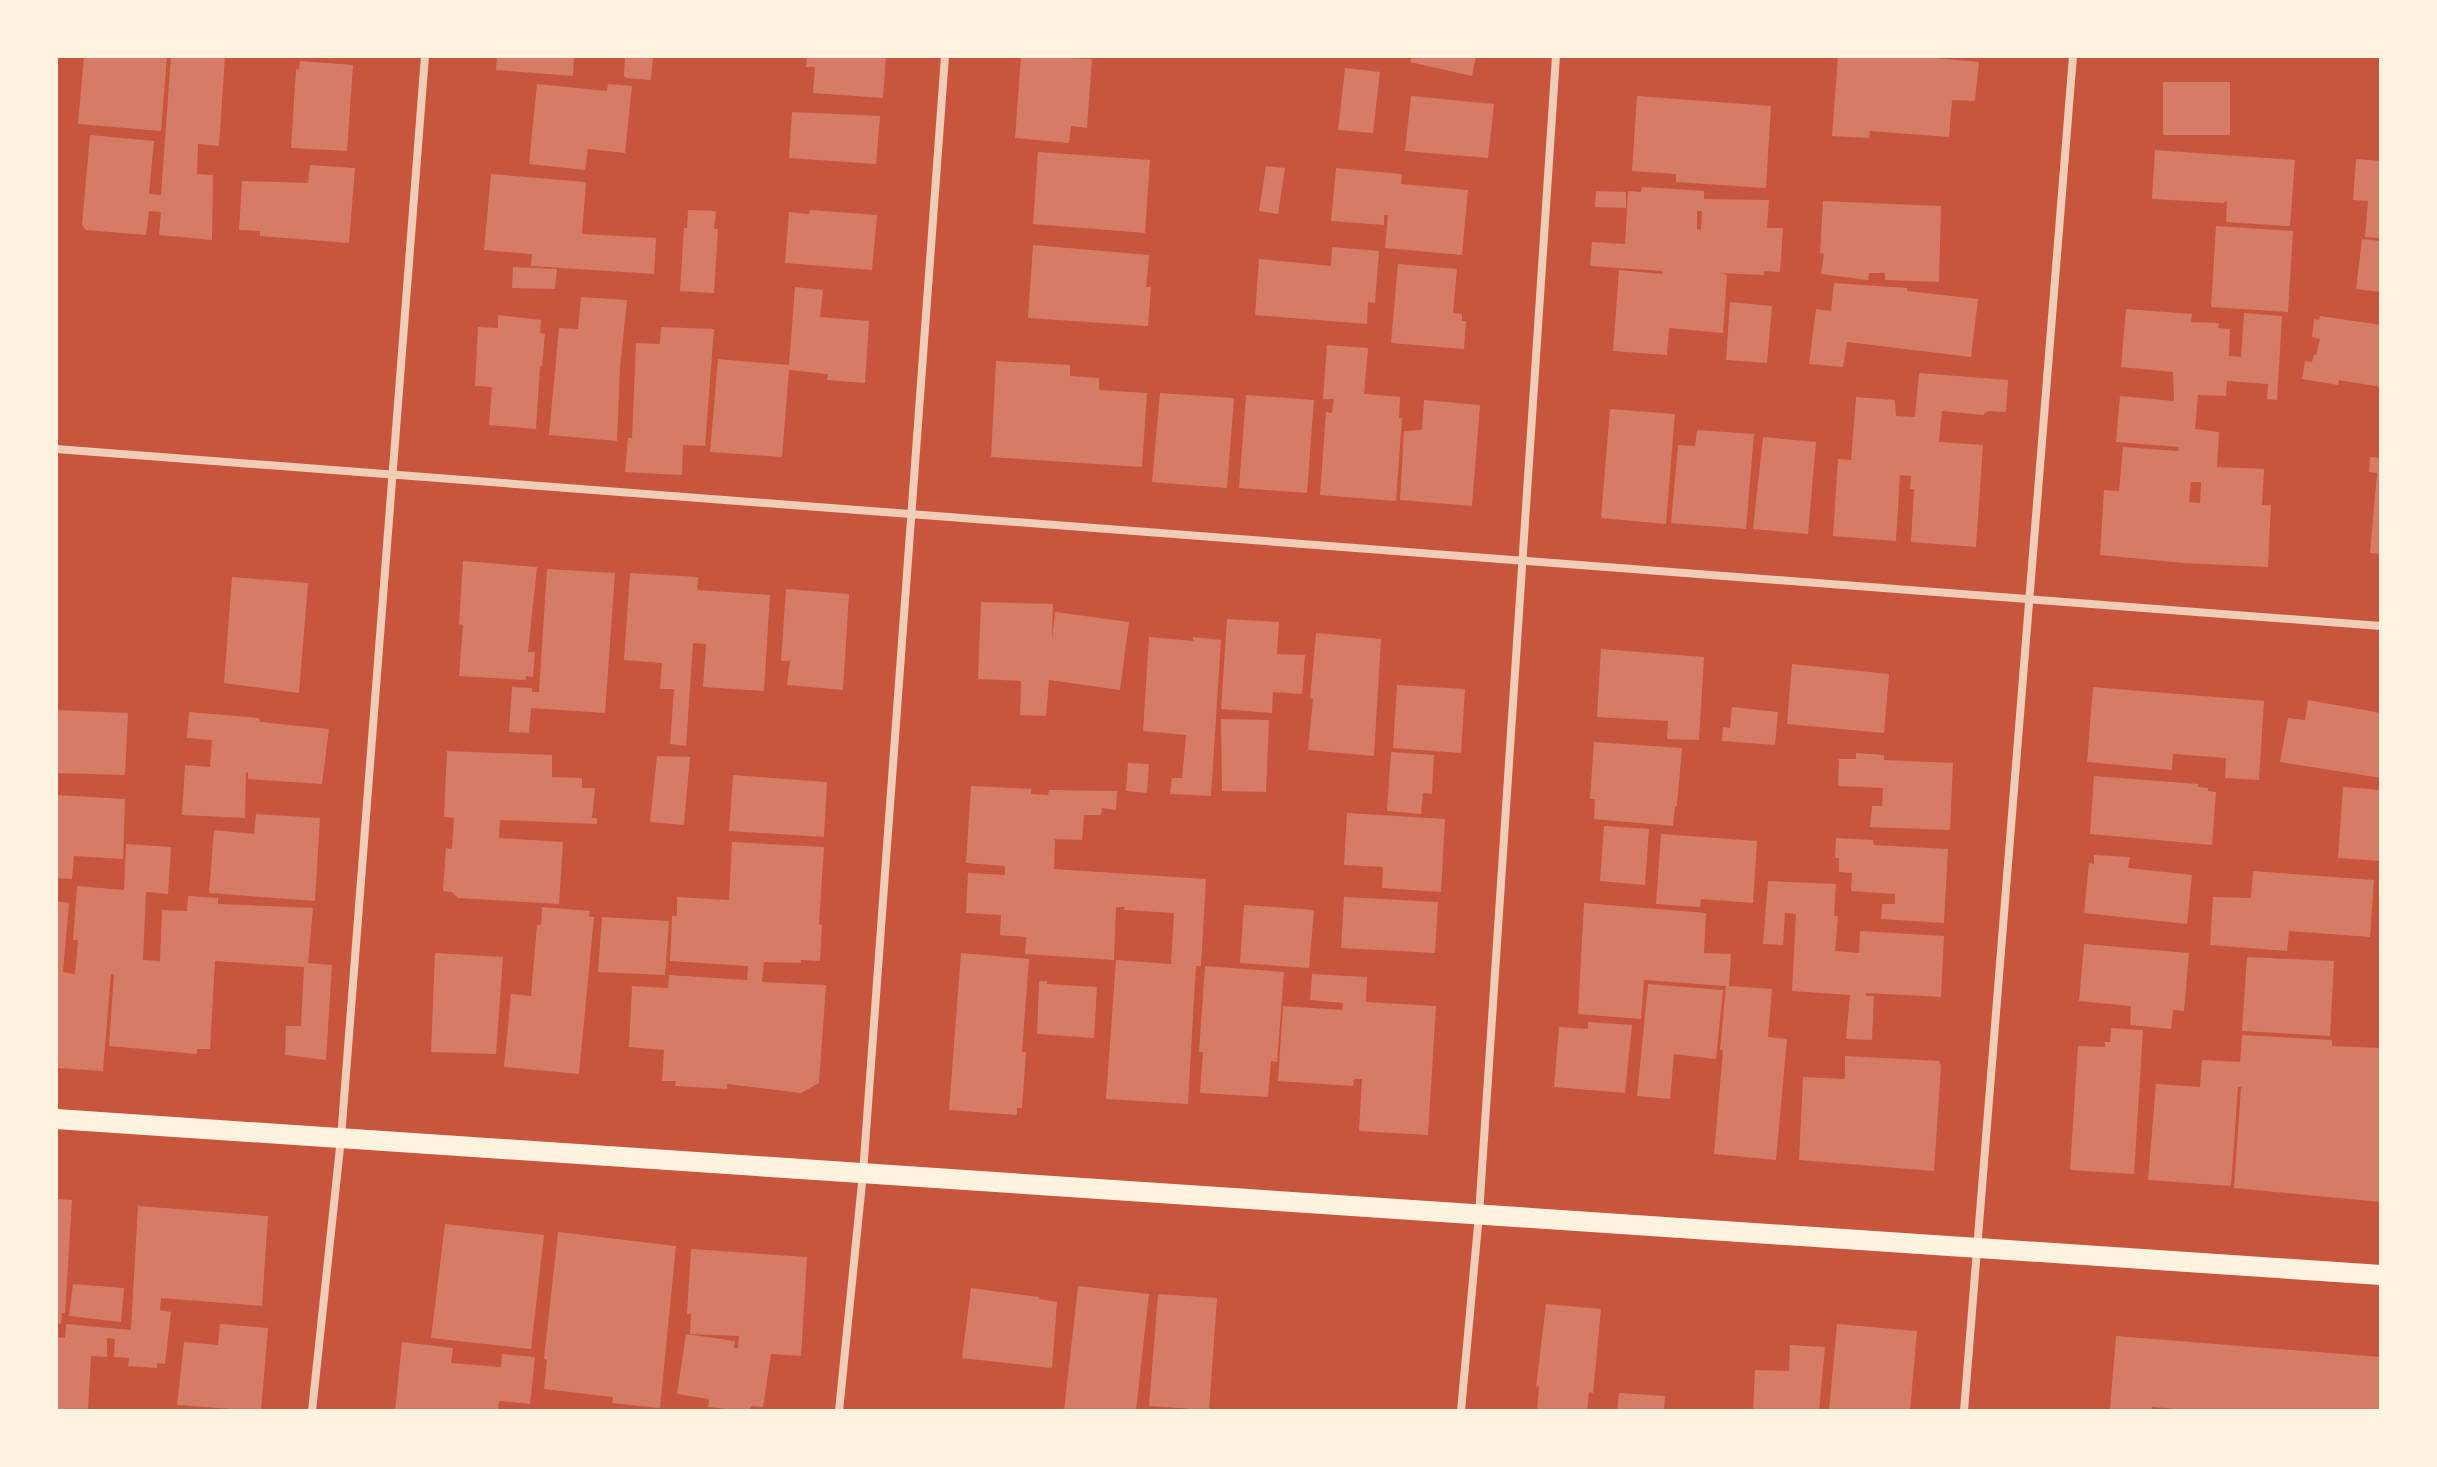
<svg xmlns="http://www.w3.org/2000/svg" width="2437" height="1467" font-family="Karla,sans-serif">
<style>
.building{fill:#d67c66;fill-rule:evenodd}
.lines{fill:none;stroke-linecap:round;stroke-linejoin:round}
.minor{stroke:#f1ccb7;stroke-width:8}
.primary{stroke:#fff3e0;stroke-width:20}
</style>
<rect width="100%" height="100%" fill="#c8553d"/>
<g class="building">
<polygon points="84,56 167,56 161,131 78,124"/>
<polygon points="171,56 225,56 219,146 198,144 197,174 213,175 212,240 159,235 161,212 149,211 146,235 86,230 82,225 90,135 154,141 149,194 161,195"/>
<polygon points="497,56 574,56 573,76 496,70"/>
<polygon points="625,56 653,56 651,80 626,78 624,76"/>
<polygon points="807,56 886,56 883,98 813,93 815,67 806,67"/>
<polygon points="1021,56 1092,59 1087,128 1071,126 1069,143 1015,138"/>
<polygon points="1412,56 1476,56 1472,76 1410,62"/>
<polygon points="1838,56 1916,56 1979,62 1975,101 1952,100 1949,137 1870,131 1869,138 1832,136"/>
<polygon points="300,61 353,65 347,151 291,148 296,69 299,70"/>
<polygon points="1345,68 1380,72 1373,133 1338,130"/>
<rect x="2163" y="82" width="67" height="53"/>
<polygon points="537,84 607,91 608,84 632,86 625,153 588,149 585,170 529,164"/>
<polygon points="1411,96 1494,104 1488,158 1405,151"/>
<polygon points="1637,96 1771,106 1766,188 1676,182 1676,174 1632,171"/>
<polygon points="792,112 880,116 876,164 789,158"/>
<polygon points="2155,150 2295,160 2290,226 2226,222 2227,202 2225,201 2224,203 2152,199"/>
<polygon points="1038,152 1150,160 1145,233 1033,224"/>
<polygon points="2356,159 2381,161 2381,238 2365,237 2368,201 2353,200"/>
<polygon points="310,165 355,168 349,243 260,236 260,231 239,230 242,181 308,183"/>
<polygon points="1266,166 1285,168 1278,214 1259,211"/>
<polygon points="1336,168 1402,174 1401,184 1468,190 1462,255 1385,248 1388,215 1384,215 1384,225 1331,221"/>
<polygon points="491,174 586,182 582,234 656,238 654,274 531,266 532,254 484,250"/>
<path d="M1642 187 1704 191V199L1769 200 1767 228H1783L1780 272 1764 271V275L1721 273 1727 275 1723 333 1669 328 1667 355 1613 351 1619 270 1662 274 1663 271 1590 266 1592 242 1625 244 1628 191 1641 192ZM1697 211H1702L1701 230 1697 229Z"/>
<polygon points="1596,191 1626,192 1626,208 1595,207"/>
<polygon points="1823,201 1941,206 1939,282 1885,280 1885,273 1869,273 1868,280 1821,274 1824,254 1820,253"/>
<polygon points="688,210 716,211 714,229 718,229 714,293 680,291 684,228 687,228"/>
<polygon points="810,210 877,215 872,270 785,263 789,212 809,214"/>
<polygon points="2216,226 2293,231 2288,312 2211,307"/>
<polygon points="2362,239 2381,241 2381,292 2356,289"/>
<polygon points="1033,245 1149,255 1146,287 1151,287 1148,326 1028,318"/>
<polygon points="1332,247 1379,251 1375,303 1368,302 1367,324 1255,315 1259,259 1331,266"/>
<polygon points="1398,264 1457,269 1453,313 1462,314 1462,321 1466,321 1464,349 1391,343"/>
<polygon points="513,267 557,269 555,289 512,288"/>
<polygon points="1834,283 1907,288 1907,291 1978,299 1971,357 1847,342 1843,367 1809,364 1816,309 1831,311"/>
<polygon points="795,287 823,290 820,317 869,321 865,383 827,380 828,374 789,370 782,457 710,452 718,359 789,365"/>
<polygon points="581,297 627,300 620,368 617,441 549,435 559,328 578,329"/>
<polygon points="1730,302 1772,306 1767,363 1726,360"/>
<path d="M2126 309 2192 314 2191 322 2219 323 2218 328 2230 329 2229 356 2241 357 2244 313 2282 316 2277 400 2267 399 2268 384 2227 381 2226 396 2198 395 2195 429 2219 432 2217 467 2264 469 2262 505H2271L2268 567 2184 563 2100 555 2104 490 2119 491 2123 447 2178 451 2179 447 2116 442 2120 396 2174 401 2173 372 2121 367ZM2191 482H2201L2200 503 2189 502Z"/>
<polygon points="498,315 541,320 540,333 545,334 542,366 540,366 536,429 489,425 492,387 475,386 478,327 498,328"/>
<polygon points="2320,316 2381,325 2381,387 2339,380 2338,385 2302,379 2305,361 2312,362 2314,355 2316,355 2320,339 2312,337 2314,319 2319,320"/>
<polygon points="661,327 714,329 705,446 683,445 682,475 625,472 628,438 632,438 636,343 660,344"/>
<polygon points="1327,345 1368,348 1364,394 1400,397 1399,418 1402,418 1396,501 1320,495 1326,412 1332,413 1334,399 1323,399"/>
<polygon points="996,361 1070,365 1070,376 1099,378 1099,390 1147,393 1142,467 991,457"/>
<polygon points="1919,373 2008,380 2006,412 1988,411 1983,415 1942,411 1939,442 1983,445 1976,547 1911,542 1914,489 1910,489 1911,476 1900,475 1896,541 1833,536 1838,459 1851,460 1856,397 1895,400 1896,416 1915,417"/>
<polygon points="1160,393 1234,398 1227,488 1152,482"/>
<polygon points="1246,395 1314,400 1307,493 1239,488"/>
<polygon points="1424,400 1480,405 1472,506 1400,500 1404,431 1422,430"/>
<polygon points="1610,409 1675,414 1666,524 1601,518"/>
<polygon points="1697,430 1754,434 1746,529 1671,523 1678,445 1695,446"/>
<polygon points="1763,437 1816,442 1808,534 1753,529"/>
<polygon points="2370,457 2381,458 2381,554 2370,553 2377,473 2369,472"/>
<polygon points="463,561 537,567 528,652 535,652 533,677 526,676 526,680 459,676 463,625 459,624"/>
<polygon points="547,569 615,573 605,713 531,708 529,733 509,732 512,687 532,688 532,692 539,692"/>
<polygon points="630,573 698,577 697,590 770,595 764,691 703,687 706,644 693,643 686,746 670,744 674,689 660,689 662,663 624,660"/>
<polygon points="232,577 308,583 299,693 224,683"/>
<polygon points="786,589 849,594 843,690 787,685 790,661 781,661"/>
<polygon points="981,602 1053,604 1052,641 1055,612 1129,622 1120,690 1049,680 1046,716 1020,715 1021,681 978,679"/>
<polygon points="1227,619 1279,622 1277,654 1305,655 1302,694 1273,692 1272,713 1221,709"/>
<polygon points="1316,633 1381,639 1374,756 1308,750 1313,699 1310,698"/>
<polygon points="1149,637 1193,641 1193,637 1221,640 1211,796 1170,794 1172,778 1182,778 1186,735 1143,731"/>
<polygon points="1601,649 1704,657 1699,740 1667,739 1668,721 1597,717"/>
<polygon points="1792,664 1889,674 1884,733 1787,724"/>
<polygon points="1397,685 1465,689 1461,753 1393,748"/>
<polygon points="2093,687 2264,701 2259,780 2225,778 2226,758 2173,754 2172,770 2087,762"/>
<polygon points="2308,700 2381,713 2381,778 2280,762 2288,718 2305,720"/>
<polygon points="1732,707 1778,712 1775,745 1722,741 1723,727 1730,728"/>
<polygon points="56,710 128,713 125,775 56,773"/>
<polygon points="189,712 259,718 260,722 329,729 322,784 248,779 248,773 246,772 245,818 182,815 185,765 210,767 212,740 187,738"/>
<polygon points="1221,719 1269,720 1266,792 1222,791"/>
<polygon points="1594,742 1682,748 1677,806 1675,806 1673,826 1594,819 1595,799 1590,799"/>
<polygon points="447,751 552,755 552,777 582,778 582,788 595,788 592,818 597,818 597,824 500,820 499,838 563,842 559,904 458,898 452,892 443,891 446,848 452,849 454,818 444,817"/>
<polygon points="1391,752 1434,755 1432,794 1423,793 1421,814 1387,811"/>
<polygon points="1856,753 1884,755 1884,760 1953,763 1950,830 1870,827 1872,806 1882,806 1883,788 1838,786 1839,759 1856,759"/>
<polygon points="657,756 690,757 684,825 650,822"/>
<polygon points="1128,763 1149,764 1147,793 1126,791"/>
<polygon points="733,775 827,782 824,837 729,831"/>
<polygon points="2094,776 2198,784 2198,787 2208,788 2208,791 2216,792 2212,845 2090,834"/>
<polygon points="971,786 1031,789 1031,794 1048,795 1049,790 1117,791 1116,810 1102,808 1101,815 1084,815 1082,840 1055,839 1054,869 1206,879 1201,966 1196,966 1195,982 1188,1104 1106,1099 1116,960 1171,964 1174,913 1124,910 1125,907 1116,907 1114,960 1025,954 1026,937 1000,935 1001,915 966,913 968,873 1005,875 1005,866 966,863"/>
<polygon points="2343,787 2381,790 2381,861 2338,858"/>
<polygon points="56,795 125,799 123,859 74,856 72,879 56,878"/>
<polygon points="1347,813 1445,819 1441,892 1382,888 1383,867 1344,865"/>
<polygon points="256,814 320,818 315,901 209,893 214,830 254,834"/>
<polygon points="1604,826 1649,829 1645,885 1600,881"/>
<polygon points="1661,834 1757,841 1753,903 1701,899 1700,907 1656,904"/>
<polygon points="1836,838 1873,840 1874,845 1948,849 1944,923 1881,919 1882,904 1895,904 1895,894 1851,891 1852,873 1839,872 1839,858 1835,858"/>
<polygon points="732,842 824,847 819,924 822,925 820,961 801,960 801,963 764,962 762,982 826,985 819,1083 801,1093 727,1084 727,1089 675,1086 676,1081 662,1081 664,1050 629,1047 632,986 668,988 669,975 747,980 748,966 670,961 672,916 677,916 677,897 729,900"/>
<polygon points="126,844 171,847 168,894 146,892 143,960 160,961 162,910 187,911 188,896 218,898 218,904 313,908 308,963 332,965 326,1060 285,1055 286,1026 301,1026 304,967 215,961 210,1049 197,1049 197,1054 109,1046 114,974 111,974 103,1071 56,1068 56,901 69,903 63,972 75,974 78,940 73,940 77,886 124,890"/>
<polygon points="2094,855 2130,857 2128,868 2192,875 2187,924 2084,913 2089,863 2094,864"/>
<polygon points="2253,871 2374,880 2370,937 2289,931 2287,951 2210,945 2213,897 2251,898"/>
<polygon points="1768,881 1836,884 1834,916 1838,916 1835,951 1859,953 1860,931 1944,936 1941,997 1866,993 1866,996 1874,996 1872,1040 1846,1039 1850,995 1792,991 1796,914 1785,913 1783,945 1763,944"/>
<polygon points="1344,897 1438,902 1435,953 1341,948"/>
<polygon points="1584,903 1706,913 1704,953 1731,954 1729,986 1772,989 1768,1037 1787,1039 1776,1160 1714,1154 1723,1050 1720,1050 1726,986 1644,980 1641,1019 1578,1014"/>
<polygon points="1244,905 1314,910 1309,968 1240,963"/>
<polygon points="542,907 590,911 589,917 594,917 579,1074 504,1067 511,994 531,996 537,925 541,925"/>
<polygon points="602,917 669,921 665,975 598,972"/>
<polygon points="2084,944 2189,953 2184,1011 2173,1010 2171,1029 2130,1025 2131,1006 2079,1001"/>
<polygon points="435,953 503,957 496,1054 431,1052"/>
<polygon points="961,953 1029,959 1022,1052 1026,1052 1022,1108 1017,1108 1017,1115 949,1110"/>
<polygon points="2247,957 2334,961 2330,1036 2242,1031"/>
<polygon points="1205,966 1284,972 1277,1062 1271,1061 1268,1097 1200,1093 1203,1052 1199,1052"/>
<polygon points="1312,974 1367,977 1366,1002 1436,1006 1428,1135 1359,1131 1362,1079 1354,1079 1353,1086 1278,1081 1283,1006 1342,1010 1343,1003 1310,1000"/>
<polygon points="1039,981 1047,981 1047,984 1097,987 1094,1038 1037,1034"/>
<polygon points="1648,984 1723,990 1716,1059 1674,1054 1670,1099 1637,1096"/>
<polygon points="1588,1022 1632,1025 1625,1093 1554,1087 1559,1027 1588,1029"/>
<polygon points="2111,1028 2143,1030 2134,1174 2070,1170 2078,1046 2105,1047 2105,1042 2110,1042"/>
<polygon points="2242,1035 2332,1040 2332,1046 2381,1048 2381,1202 2234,1188 2241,1087 2238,1087 2231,1186 2148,1180 2156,1084 2200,1087 2202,1060 2240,1062"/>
<polygon points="1845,1056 1939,1061 1941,1066 1934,1171 1799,1160 1803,1077 1845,1079"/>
<polygon points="56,1199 72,1200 65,1313 62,1313 61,1324 56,1323"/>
<polygon points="138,1206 268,1216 262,1306 161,1298 160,1310 171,1312 165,1364 157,1363 157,1368 128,1366 129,1358 114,1357 115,1339 107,1338 107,1357 91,1356 88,1411 56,1411 56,1337 65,1338 66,1324 131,1330"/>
<polygon points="445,1224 544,1235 531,1349 431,1338"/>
<polygon points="558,1232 676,1246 660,1408 612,1403 613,1397 544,1389 547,1360 544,1359"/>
<polygon points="691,1249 807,1257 801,1356 771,1354 763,1407 751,1406 750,1411 708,1407 709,1399 677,1394 686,1334 735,1341 734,1348 738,1348 739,1336 690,1334 691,1314 687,1314"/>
<polygon points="73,1284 124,1288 121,1322 69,1316"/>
<polygon points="1078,1286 1149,1294 1136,1411 1064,1411"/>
<polygon points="971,1288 1039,1297 1039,1299 1057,1302 1052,1368 962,1358"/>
<polygon points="1158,1294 1217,1298 1209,1410 1149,1406"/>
<polygon points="1546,1304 1601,1309 1593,1393 1589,1392 1587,1411 1537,1411 1539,1386 1536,1387"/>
<polygon points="220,1324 268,1328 261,1411 177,1405 184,1342 218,1345"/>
<polygon points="1837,1324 1917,1331 1910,1411 1829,1411"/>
<polygon points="2116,1336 2381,1357 2381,1411 2204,1411 2152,1407 2152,1411 2110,1409"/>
<polygon points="402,1342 453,1348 451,1363 501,1367 502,1354 535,1357 530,1404 499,1401 498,1411 395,1411"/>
<polygon points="1790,1345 1825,1347 1819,1411 1753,1411 1755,1370 1789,1371"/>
<polygon points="1619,1393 1665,1396 1664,1411 1617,1411"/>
</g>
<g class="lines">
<g class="minor">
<polyline points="56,449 2381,626"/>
<polyline points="312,1411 341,1138 425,56"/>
<polyline points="839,1411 863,1173 945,56"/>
<polyline points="1461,1411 1479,1214 1556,56"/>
<polyline points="1964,1411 2073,56"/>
</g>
<polyline class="primary" points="56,1119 2381,1275"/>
</g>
<rect width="2437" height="1467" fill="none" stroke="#fff3e0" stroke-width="116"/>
</svg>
